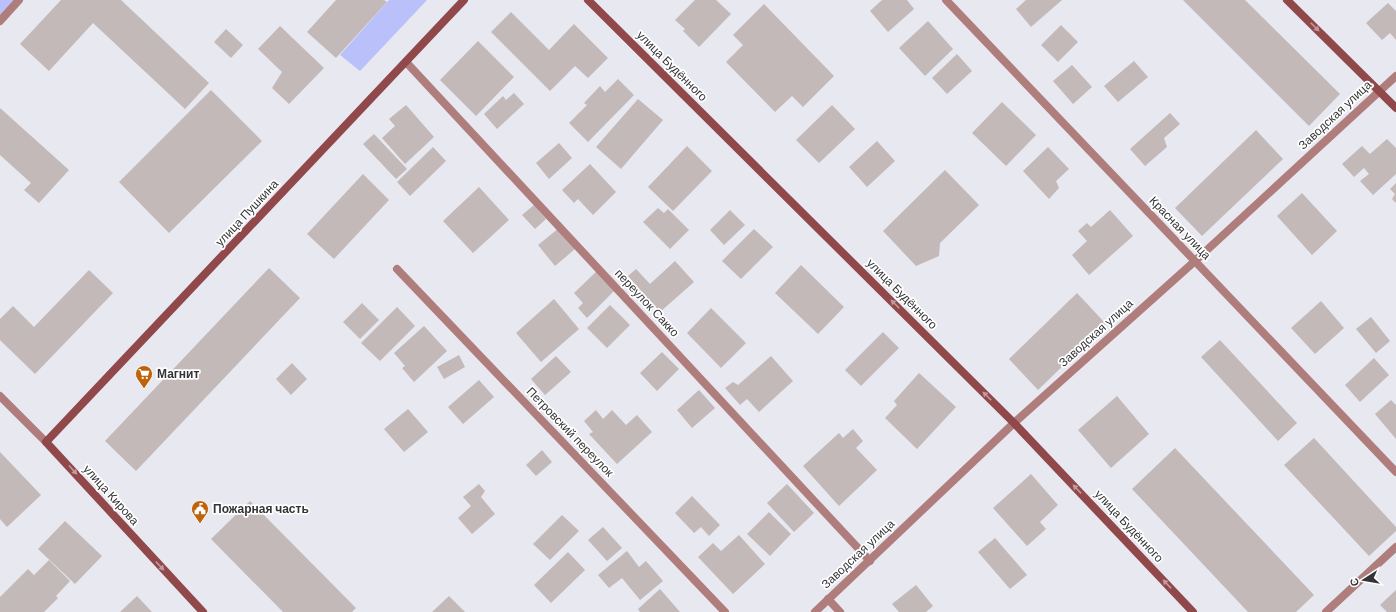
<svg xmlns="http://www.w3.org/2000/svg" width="1396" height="612" font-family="'DM Sans',sans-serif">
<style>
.green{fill:#bac1fa}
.building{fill:#c3b9b8}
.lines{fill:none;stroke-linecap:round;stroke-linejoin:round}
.street{stroke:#b07d7d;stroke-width:8}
.secondary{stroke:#90484b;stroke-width:8}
.oneway{fill:#c29a9c}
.labels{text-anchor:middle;stroke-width:3.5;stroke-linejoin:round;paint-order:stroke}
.street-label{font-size:12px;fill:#343437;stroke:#fff}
.poi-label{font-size:12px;font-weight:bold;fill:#343437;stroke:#fff;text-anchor:start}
</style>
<rect width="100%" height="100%" fill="#e7e8f0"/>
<g class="green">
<polygon points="0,0 19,0 0,21"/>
<polygon points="389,0 427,0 360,71 340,55"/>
</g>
<g class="building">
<polygon points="61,0 121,0 209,83 185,109 93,23 49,71 20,44"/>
<polygon points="336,0 384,0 387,2 336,58 307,32"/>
<polygon points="695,0 716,0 731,14 699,47 683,31 685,29 675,20"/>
<polygon points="882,0 907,0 914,9 888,32 870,11"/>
<polygon points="1026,0 1062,0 1031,27 1016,9"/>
<polygon points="1183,0 1245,0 1340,94 1309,126"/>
<polygon points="1388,3 1396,11 1396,40 1390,33 1382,40 1366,23"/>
<polygon points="764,4 834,76 803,107 792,96 775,112 726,62 743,45 733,35"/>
<polygon points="511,12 549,50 574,24 608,58 588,78 575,66 550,91 491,32"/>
<polygon points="928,21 953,49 925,76 899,48"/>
<polygon points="1061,25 1078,42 1058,62 1041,45"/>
<polygon points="280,26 324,68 289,104 272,88 282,72 258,49"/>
<polygon points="226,29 243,45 231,58 214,42"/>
<polygon points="478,41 514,77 476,116 440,80"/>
<polygon points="957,54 972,71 947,94 932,78"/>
<polygon points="1134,61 1148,77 1118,102 1104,86"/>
<polygon points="1072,65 1092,87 1073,104 1053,81"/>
<polygon points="618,79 634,95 588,142 569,123 587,105 584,103 600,86 605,92"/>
<polygon points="211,90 262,141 169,233 119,182"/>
<polygon points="514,93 524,104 497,129 484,114 503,96 506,100"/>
<polygon points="638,99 663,120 621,169 596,147"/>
<polygon points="1002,102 1036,135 1006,166 972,133"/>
<polygon points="406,105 434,137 405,164 382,138 395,126 389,119"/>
<polygon points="832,105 855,129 819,163 796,140"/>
<polygon points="0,108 69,170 39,203 24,190 31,183 0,155"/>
<polygon points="1170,113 1180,124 1164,138 1167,147 1145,166 1130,149"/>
<polygon points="1256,130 1283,159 1202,236 1175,208"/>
<polygon points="374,134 407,169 396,179 363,144"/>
<polygon points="1387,139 1396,148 1396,174 1373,195 1360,181 1369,174 1364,168 1354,177 1342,164 1362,146 1370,154"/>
<polygon points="877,141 895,161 867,187 849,167"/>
<polygon points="559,143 572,158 549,179 536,163"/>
<polygon points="687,146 712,171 673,211 648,187"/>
<polygon points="433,147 446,161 410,196 397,182"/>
<polygon points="1048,147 1069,169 1056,181 1059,188 1049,199 1023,171"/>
<polygon points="590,164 616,192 593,215 578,199 574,203 562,190"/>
<polygon points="945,170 979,205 940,243 939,256 916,266 883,231"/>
<polygon points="363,174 389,200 334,259 307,234"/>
<polygon points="1396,183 1396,203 1392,199 1395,194 1390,189"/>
<polygon points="479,187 509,220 473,253 443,221"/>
<polygon points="1302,193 1337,231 1312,255 1277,216"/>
<polygon points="534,205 546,219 535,229 522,215"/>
<polygon points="658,208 664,213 668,209 689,230 670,249 643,222"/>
<polygon points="730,210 745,225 724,245 710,230"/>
<polygon points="1110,210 1133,236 1089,275 1072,255 1087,241 1078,231 1087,223 1091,227"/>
<polygon points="559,228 575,249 555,266 538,245"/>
<polygon points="754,229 773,247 741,279 722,261"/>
<polygon points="675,261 694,282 660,312 628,276 636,269 650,284"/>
<polygon points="801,265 844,307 818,334 775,293"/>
<polygon points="269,268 300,298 136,471 105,441"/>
<polygon points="89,270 113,293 35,374 0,340 0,319 13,306 34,327"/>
<polygon points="597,271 615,290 587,318 578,308 583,303 574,293"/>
<polygon points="1077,293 1106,324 1038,390 1009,359"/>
<polygon points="554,299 579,329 541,362 516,333"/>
<polygon points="1321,301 1344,328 1315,354 1291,328"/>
<polygon points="362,303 379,320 360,339 343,322"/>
<polygon points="610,305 630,325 607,348 587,328"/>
<polygon points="397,307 415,326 380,361 361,343"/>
<polygon points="711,308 746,343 721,368 687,333"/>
<polygon points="1371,317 1390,341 1376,353 1356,329"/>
<polygon points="424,326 447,351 414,382 402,368 405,366 394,353"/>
<polygon points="883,332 899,348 861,386 845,370"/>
<polygon points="1220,340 1297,423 1278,441 1201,357"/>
<polygon points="662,352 679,369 657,391 640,373"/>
<polygon points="459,355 465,367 444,379 437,367"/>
<polygon points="556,356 571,372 545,395 531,379"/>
<polygon points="771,356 793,381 759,412 747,399 740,405 725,388 733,382 738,385"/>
<polygon points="1374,358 1389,375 1360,402 1345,385"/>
<polygon points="292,363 307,379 291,395 276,379"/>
<polygon points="919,373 956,407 917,449 885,418 897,405 894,401"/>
<polygon points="479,380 494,397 463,424 448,407"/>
<polygon points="699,390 715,408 692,428 677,410"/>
<polygon points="1117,396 1149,434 1111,468 1078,430"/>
<polygon points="1391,400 1396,405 1396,439 1375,414"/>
<polygon points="408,409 428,432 404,452 384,429"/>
<polygon points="596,410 603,419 612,410 626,425 637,415 652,432 617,464 589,434 593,432 584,421"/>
<polygon points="853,429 863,441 856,448 877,470 839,506 803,466 839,433 843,438"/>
<polygon points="1314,438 1396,527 1396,531 1369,556 1284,465"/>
<polygon points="1175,448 1314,595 1296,612 1248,612 1132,489"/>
<polygon points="542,450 552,462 536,476 526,465"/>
<polygon points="0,452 41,495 7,527 0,519"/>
<polygon points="1031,474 1058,505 1040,522 1046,529 1027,546 993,508"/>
<polygon points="479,484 485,491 481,497 495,514 472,534 458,518 471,506 463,497"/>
<polygon points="787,484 814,513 794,532 767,503"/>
<polygon points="692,496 720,525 709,536 701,527 694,533 675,513"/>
<polygon points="250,501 356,608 352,612 283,612 211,539"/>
<polygon points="769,512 791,534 770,556 747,534"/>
<polygon points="562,515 579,531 550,560 533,544"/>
<polygon points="65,521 102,556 75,584 38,549"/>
<polygon points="603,527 622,548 607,561 588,540"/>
<polygon points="739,535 765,564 733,594 698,557 713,543 721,551"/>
<polygon points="995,538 1027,575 1010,589 978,552"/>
<polygon points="627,551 639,567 646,561 663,581 640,600 622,578 609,588 598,575"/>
<polygon points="568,552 585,570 551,603 534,585"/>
<polygon points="49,560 70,581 56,596 58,598 44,612 0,612 0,597 28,569 34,575"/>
<polygon points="916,585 933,606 926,612 899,612 892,604"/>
<polygon points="660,589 680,612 640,612 638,609"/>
<polygon points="1396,590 1396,612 1387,612 1380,605"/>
<polygon points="137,596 152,612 120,612"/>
<polygon points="449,596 465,612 432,612"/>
</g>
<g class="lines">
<g class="street">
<polyline points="946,0 1396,472"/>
<polyline points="0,21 19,0"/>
<polyline points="406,62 870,561"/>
<polyline points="397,269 725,612"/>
<polyline points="0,396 46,442"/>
<polyline points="828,599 840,612"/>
<polyline points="815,612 1014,423 1195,261 1396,76"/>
<polyline points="1326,612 1396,547"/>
</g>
<g class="secondary">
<polyline points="588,0 1014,423 1193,612"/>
<polyline points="1287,0 1396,108"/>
<polyline points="203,612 46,442 464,0"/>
</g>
</g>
<defs><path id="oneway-solid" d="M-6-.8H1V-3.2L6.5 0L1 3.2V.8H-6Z"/></defs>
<g class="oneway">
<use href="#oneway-solid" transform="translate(1315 27) rotate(45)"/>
<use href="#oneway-solid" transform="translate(895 304) rotate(-135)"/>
<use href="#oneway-solid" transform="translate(987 396) rotate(-135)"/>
<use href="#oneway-solid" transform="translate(73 470) rotate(48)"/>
<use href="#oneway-solid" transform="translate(1077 489) rotate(-133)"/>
<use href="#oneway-solid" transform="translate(160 566) rotate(47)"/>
<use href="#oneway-solid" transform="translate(1167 584) rotate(-133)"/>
</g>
<defs>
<symbol id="supermarket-pin" viewBox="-11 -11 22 30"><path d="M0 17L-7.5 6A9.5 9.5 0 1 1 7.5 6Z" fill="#be630b" stroke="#fff"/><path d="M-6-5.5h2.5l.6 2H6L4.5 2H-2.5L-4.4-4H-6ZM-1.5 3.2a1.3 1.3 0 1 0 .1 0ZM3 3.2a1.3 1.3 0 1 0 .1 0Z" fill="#fff"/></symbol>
<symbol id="civic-pin" viewBox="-11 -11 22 30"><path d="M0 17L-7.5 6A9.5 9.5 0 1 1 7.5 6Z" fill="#be630b" stroke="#fff"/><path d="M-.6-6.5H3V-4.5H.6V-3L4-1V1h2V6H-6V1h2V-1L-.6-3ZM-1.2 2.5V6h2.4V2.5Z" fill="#fff"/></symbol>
</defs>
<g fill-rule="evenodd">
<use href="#supermarket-pin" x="134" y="364" width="20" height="27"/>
<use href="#civic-pin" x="190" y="499" width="20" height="27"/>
</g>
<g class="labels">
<g class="street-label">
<text transform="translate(672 66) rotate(45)" y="4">улица Будённого</text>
<text transform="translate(1335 115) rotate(-43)" y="4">Заводская улица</text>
<text transform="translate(247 213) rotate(-47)" y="4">улица Пушкина</text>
<text transform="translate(1180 228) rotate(46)" y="4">Красная улица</text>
<text transform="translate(902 294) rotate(45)" y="4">улица Будённого</text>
<text transform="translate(647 303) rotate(47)" y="4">переулок Сакко</text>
<text transform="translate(1096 333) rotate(-42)" y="4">Заводская улица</text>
<text transform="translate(570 432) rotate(46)" y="4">Петровский переулок</text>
<text transform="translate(111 495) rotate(48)" y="4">улица Кирова</text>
<text transform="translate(1129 526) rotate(47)" y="4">улица Будённого</text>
<text transform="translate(858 554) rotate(-43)" y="4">Заводская улица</text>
</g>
<g class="poi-label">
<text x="157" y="378">Магнит</text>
<text x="213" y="513">Пожарная часть</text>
</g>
</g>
<g transform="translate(1364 580) rotate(258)" stroke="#ffffff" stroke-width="3" paint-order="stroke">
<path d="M0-3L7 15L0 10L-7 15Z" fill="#343437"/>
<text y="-6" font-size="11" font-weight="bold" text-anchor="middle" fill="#343437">С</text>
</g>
</svg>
